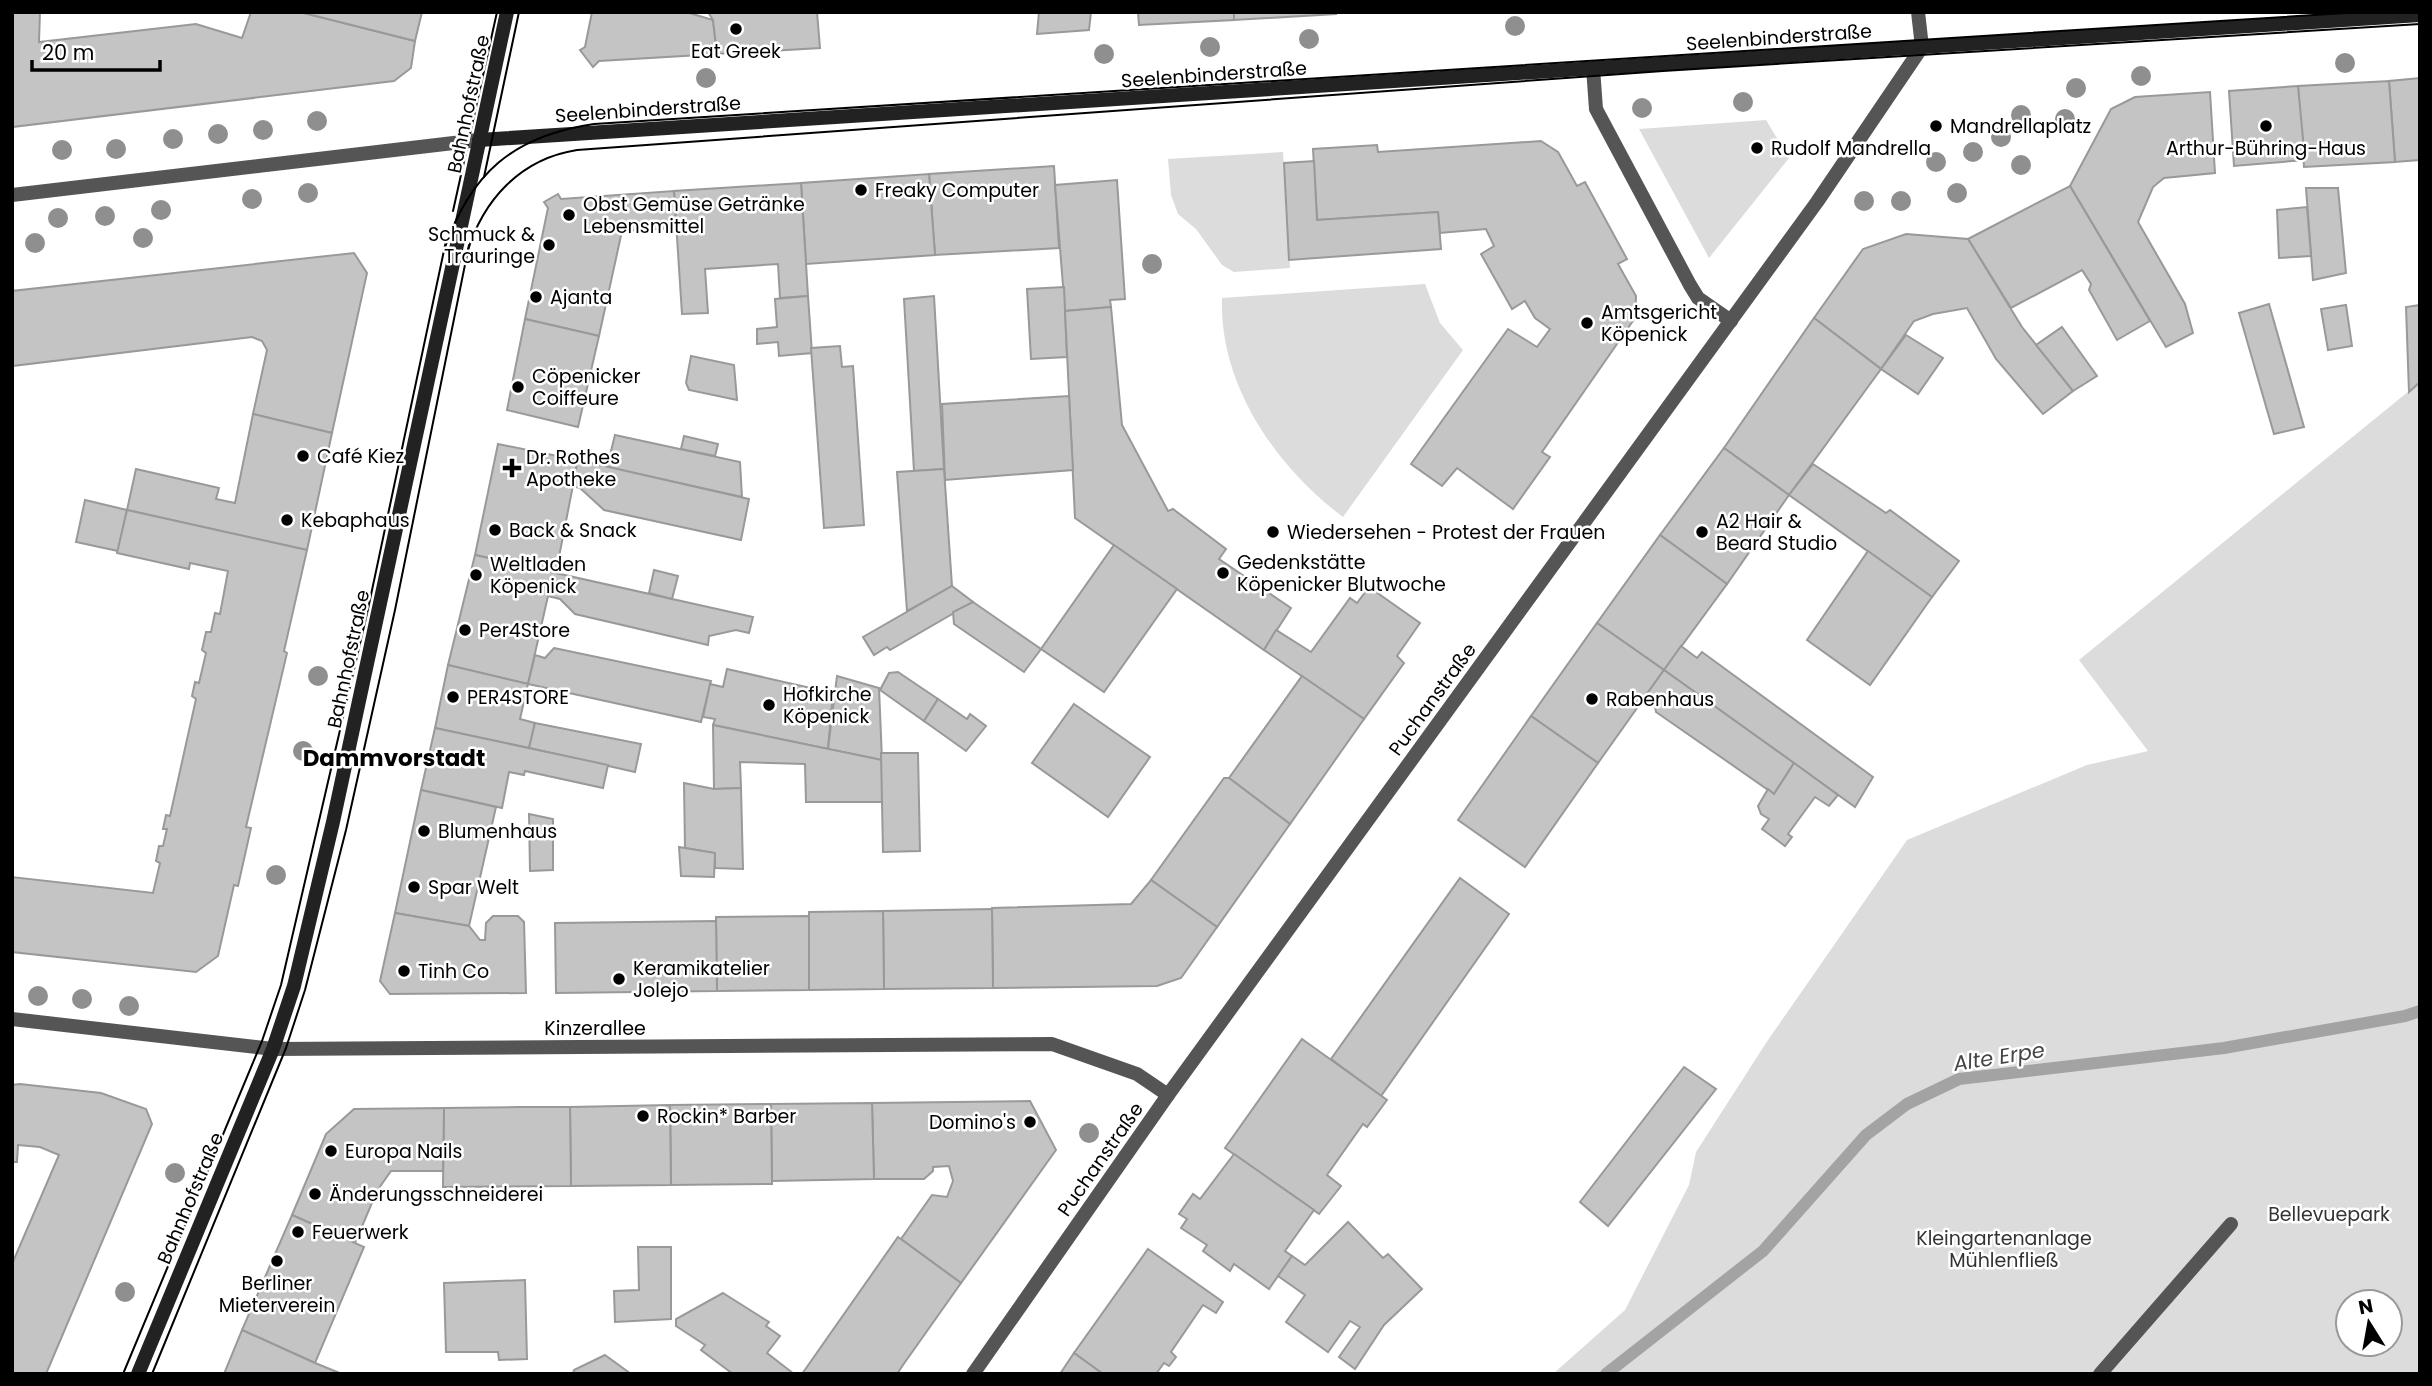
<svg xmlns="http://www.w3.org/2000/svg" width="2432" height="1386" font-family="Poppins,sans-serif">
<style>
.green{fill:#dcdcdc;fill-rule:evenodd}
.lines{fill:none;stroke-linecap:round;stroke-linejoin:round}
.stream{stroke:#a3a3a3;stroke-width:12}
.building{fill:#c4c4c4;stroke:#999;stroke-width:2}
.street{stroke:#555;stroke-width:14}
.secondary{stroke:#222;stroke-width:14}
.tram{stroke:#000;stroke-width:2}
.tree{fill:#8f8f8f}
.poi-dot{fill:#000;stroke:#fff;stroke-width:2.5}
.labels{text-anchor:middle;stroke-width:5;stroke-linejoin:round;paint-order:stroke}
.street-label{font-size:19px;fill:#000;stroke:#fff}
.poi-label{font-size:19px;fill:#000;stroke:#fff;text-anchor:start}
.park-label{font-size:19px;fill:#333;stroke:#fff}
.water-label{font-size:21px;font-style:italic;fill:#444;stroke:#fff}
.quarter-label{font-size:23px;font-weight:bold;fill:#000;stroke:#fff}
</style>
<rect width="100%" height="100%" fill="#fff"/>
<g class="green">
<polygon points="1766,120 1789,158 1709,258 1639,129"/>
<polygon points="1283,152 1290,268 1234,272 1222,265 1196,229 1178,214 1171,195 1168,159"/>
<path d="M1425 284 1440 323 1463 350 1343 517C1276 467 1219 385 1222 298Z"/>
<path d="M2420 382V1374H1553L1625 1310 1689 1185 1696 1152 1766 1043 1907 840 2087 765 2148 751 2079 660ZM2348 1302H2390V1344H2348Z"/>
</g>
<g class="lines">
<polyline class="stream" points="1606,1374 1763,1251 1866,1135 1907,1104 1959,1079 2224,1048 2405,1016 2420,1011"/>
</g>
<g class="building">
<polygon points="12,12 40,12 39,42 196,24 242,38 251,12 300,12 415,41 411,68 394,81 12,127"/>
<polygon points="300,12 422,12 415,41"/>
<polygon points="592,12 686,12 713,20 717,54 599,61 593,67 580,50 585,47"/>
<polygon points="817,12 820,48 717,54 713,20 708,12"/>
<polygon points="1039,12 1091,12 1089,30 1037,34"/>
<polygon points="1138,12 1234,12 1234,20 1139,25"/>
<polygon points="1234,12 1336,12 1336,14 1234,20"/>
<polygon points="2420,78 2420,160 2395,162 2389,81"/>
<polygon points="2389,81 2395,162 2304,167 2298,86"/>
<polygon points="2298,86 2305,160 2234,166 2229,91"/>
<polygon points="2210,92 2215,173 2164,178 2153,187 2138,222 2185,304 2193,333 2166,347 2070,186 2111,109 2135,97"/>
<polygon points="1541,141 1558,152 1577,186 1585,182 1627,259 1618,264 1636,296 1635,318 1542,452 1550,457 1513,509 1457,468 1442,486 1411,464 1508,329 1537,347 1550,329 1535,318 1525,301 1512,309 1481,254 1494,246 1486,229 1440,233 1438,212 1317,220 1313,149 1377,145 1378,152"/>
<polygon points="1314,161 1317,220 1438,212 1441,249 1289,260 1284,163"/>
<polygon points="1054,166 1059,248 935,255 929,174"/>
<polygon points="929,174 935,255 806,264 801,183"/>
<polygon points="1117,180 1125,299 1110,300 1111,307 1065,311 1055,185"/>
<polygon points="801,183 808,296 780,298 778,264 705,269 708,313 682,314 674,191"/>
<polygon points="2070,186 2150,321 2117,340 2089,290 2091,284 2082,270 2011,308 1968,239"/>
<polygon points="2306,188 2338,188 2346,273 2313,280"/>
<polygon points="674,191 676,228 622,231 599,336 525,319 548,208 544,202 558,194 561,199"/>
<polygon points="2307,207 2311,256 2279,258 2277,210"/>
<polygon points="1906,234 1968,239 2022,327 2073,391 2043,414 1996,359 1967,308 1933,314 1914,321 1881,369 1814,318 1863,249"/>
<polygon points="354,253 367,273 332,433 253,414 267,350 262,341 252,337 12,366 12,291"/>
<polygon points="1064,287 1067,357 1031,359 1027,289"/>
<polygon points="808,296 812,353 779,356 778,342 757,344 757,329 777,327 775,299"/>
<polygon points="934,296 944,469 914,471 904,299"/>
<polygon points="2269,304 2304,427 2274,434 2239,313"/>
<polygon points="2346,305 2352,346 2328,350 2321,309"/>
<polygon points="2420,305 2420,382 2409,392 2406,307"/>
<polygon points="1111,307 1122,425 1168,511 1173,509 1226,549 1219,559 1291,608 1264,650 1075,518 1065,311"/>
<polygon points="1814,318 1881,369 1789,495 1724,448"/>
<polygon points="525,319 599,336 578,427 507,410"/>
<polygon points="2062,327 2097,376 2073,391 2036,345"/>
<polygon points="1906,335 1943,358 1918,394 1881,369"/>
<polygon points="840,346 842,367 853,366 864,525 824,528 811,348"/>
<polygon points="691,356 734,365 737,400 689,390 686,383"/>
<polygon points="1069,396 1073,470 945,480 942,404"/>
<polygon points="253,414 332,433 307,550 127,510 136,469 219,488 216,499 235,503"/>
<polygon points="615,435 740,462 742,497 607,467"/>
<polygon points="684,436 718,444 715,456 681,449"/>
<polygon points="498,444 578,460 556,572 475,555"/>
<polygon points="1724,448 1789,495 1727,584 1660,535"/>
<polygon points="578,460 749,499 741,540 604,510 580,488 572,486"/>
<polygon points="1813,464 1886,513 1890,510 1959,561 1932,597 1789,495"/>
<polygon points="944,469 952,586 907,611 897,472"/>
<polygon points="85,500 127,510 118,551 76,542"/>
<polygon points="127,510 307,550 284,651 287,653 246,827 251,828 238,886 234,885 218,956 196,972 12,952 12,877 153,893 160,863 156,861 159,846 163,846 167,829 163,829 166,815 170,816 196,699 192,696 195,682 199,683 206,653 202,650 206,632 211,632 215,613 220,614 228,571 190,563 189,569 117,553"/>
<polygon points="1660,535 1727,584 1664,670 1597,623"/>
<polygon points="1114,545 1177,589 1104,692 1041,649"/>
<polygon points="1868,551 1932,597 1870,685 1807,640"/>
<polygon points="475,555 753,617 749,633 736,630 709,636 708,645 575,614 560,599 548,596 528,684 448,665"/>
<polygon points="654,570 678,576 672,599 649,593"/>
<polygon points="952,586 973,602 890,650 887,647 874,655 863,637"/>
<polygon points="1369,587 1420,623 1397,656 1404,663 1364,719 1264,650 1276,630 1311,652 1350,598 1357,603"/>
<polygon points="973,602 1041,649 1024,672 954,624 953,612"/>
<polygon points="1597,623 1664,670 1598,763 1531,716"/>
<polygon points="1681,646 1697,658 1702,652 1873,777 1855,807 1664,670"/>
<polygon points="554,648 711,681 701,722 528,684 535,655 545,658"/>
<polygon points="448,665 528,684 520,719 535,723 529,748 435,728"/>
<polygon points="727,669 833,693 828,749 713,725 715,719 703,717 710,684 723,687"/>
<polygon points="1664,670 1794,763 1774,794 1656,712 1654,702 1646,695"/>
<polygon points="898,672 938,699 924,721 880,690 889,673"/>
<polygon points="837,676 879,688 882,760 828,749"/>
<polygon points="1302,676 1364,719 1290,824 1229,778"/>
<polygon points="938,699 967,719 970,714 986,726 966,751 924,721"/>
<polygon points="1074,704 1150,757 1108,817 1032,763"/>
<polygon points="1531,716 1598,763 1525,867 1458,820"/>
<polygon points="535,723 641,744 635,772 529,748"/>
<polygon points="713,725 882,760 883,802 806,802 805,764 740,762 741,788 714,789"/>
<polygon points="435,728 608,765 603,788 525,771 524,775 509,772 502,808 421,790"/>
<polygon points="881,753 918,753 920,851 883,852"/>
<polygon points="1794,763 1838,795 1829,806 1815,797 1788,834 1792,837 1785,846 1762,829 1769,819 1761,814 1758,806 1768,789 1774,794"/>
<polygon points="1224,778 1229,778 1290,824 1217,927 1151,880"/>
<polygon points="684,783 714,789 741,788 743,869 715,868 715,853 685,848"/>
<polygon points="421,790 496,807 469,926 395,913"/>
<polygon points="529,814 553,819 553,870 530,871"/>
<polygon points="679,847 715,853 714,877 681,876"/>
<polygon points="1460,878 1509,914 1381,1096 1331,1059"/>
<polygon points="1151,880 1217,927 1181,978 1157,986 993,988 992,908 1131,904"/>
<polygon points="992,909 993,988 884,989 883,911"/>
<polygon points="883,911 884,989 809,990 809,912"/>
<polygon points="395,913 469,926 480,940 485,940 486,923 493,916 518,916 524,922 526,993 390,994 380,981"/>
<polygon points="809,916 809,990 717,991 716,917"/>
<polygon points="716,921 717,991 556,993 555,923"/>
<polygon points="1302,1039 1387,1100 1367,1127 1363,1124 1327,1175 1341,1186 1319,1214 1225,1148"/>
<polygon points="1684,1067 1716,1089 1608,1226 1580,1202"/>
<polygon points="20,1084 101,1093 146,1109 152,1124 46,1374 12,1374 12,1264 59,1155 40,1147 18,1145 17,1162 12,1162 12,1085"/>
<polygon points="1030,1101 1056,1150 961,1283 901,1239 932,1195 947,1197 953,1181 949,1166 933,1167 933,1171 924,1179 874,1179 872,1103"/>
<polygon points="872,1103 874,1179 772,1181 771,1104"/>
<polygon points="771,1104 772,1184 671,1185 670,1105"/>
<polygon points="670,1105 671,1185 571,1186 570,1107"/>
<polygon points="520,1107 570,1107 571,1186 443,1187 444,1108"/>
<polygon points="444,1108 443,1171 391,1171 377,1191 355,1243 292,1215 326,1134 354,1109"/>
<polygon points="1234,1154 1314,1210 1285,1251 1292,1256 1269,1289 1234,1264 1230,1271 1203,1251 1207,1245 1181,1228 1187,1219 1179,1214 1193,1194 1200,1199"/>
<polygon points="292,1215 364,1247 315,1363 242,1330"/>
<polygon points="1348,1222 1383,1258 1388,1254 1422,1289 1384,1325 1355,1369 1339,1357 1360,1327 1350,1321 1328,1352 1286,1322 1305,1295 1278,1276 1292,1256 1305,1265"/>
<polygon points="898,1237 961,1283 903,1365 897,1374 802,1374"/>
<polygon points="638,1247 671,1247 671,1319 615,1322 614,1291 639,1290"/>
<polygon points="1148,1249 1223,1302 1216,1313 1203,1305 1171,1352 1176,1357 1169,1366 1164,1363 1156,1374 1103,1374 1074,1353"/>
<polygon points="525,1280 527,1359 499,1360 498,1352 446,1352 444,1283"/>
<polygon points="723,1293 769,1322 766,1326 780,1336 767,1353 794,1374 733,1374 701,1350 705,1345 676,1326 676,1319"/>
<polygon points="242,1330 315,1363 342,1374 224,1374"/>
<polygon points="1074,1353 1103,1374 1060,1374"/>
<polygon points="605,1355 631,1374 573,1374 574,1370"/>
</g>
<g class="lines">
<g class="street">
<polyline points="1593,68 1596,109 1690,285 1698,298 1731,321"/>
<polyline points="12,195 479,140"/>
<polyline points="12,1019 273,1049 1052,1044 1137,1074 1168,1095"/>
<polyline points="973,1374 1168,1095 1817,202 1922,47 1918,12"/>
<polyline points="2100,1374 2231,1224"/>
</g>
<g class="secondary">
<polyline points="479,140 2420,15"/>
<polyline points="138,1374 273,1049 294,986 333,822 507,12"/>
</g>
<g class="tram">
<polyline points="484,177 519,12"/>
<polyline points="453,211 497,12"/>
<path d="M444 250C470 174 512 136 594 124L2361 12"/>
<path d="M467 253C483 200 520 159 577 150L1663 71 2420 24"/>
<polyline points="123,1374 262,1041 281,985 368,609 446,241"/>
<polyline points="152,1374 286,1048 305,990 346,830 395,610 469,245"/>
</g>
</g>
<g class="tree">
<circle cx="1515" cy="26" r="10"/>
<circle cx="1309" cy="39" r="10"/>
<circle cx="1210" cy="47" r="10"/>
<circle cx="1104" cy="54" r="10"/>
<circle cx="2345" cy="63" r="10"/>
<circle cx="2141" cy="76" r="10"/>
<circle cx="706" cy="78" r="10"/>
<circle cx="2076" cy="88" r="10"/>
<circle cx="1743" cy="102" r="10"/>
<circle cx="1642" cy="108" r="10"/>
<circle cx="2021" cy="115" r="10"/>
<circle cx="2065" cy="119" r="10"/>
<circle cx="317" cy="121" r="10"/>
<circle cx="263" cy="130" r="10"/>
<circle cx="218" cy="134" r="10"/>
<circle cx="2001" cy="137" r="10"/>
<circle cx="173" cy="139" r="10"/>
<circle cx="116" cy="149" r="10"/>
<circle cx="62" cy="150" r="10"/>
<circle cx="1973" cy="152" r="10"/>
<circle cx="1936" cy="162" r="10"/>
<circle cx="2021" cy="165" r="10"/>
<circle cx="308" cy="193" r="10"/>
<circle cx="1957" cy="193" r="10"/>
<circle cx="252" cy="199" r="10"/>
<circle cx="1864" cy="201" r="10"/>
<circle cx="1901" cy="201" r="10"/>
<circle cx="161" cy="210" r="10"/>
<circle cx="105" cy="216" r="10"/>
<circle cx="58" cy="218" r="10"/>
<circle cx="143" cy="238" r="10"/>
<circle cx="35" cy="243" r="10"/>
<circle cx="1152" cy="264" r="10"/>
<circle cx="318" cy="676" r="10"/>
<circle cx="303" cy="751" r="10"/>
<circle cx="276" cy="875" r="10"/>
<circle cx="38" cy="996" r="10"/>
<circle cx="82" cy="999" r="10"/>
<circle cx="129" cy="1006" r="10"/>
<circle cx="1089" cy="1133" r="10"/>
<circle cx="175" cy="1173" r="10"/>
<circle cx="125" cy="1292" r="10"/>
</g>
<g class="poi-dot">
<circle cx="736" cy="29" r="7"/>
<circle cx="1936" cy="126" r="7"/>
<circle cx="2266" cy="126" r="7"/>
<circle cx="1757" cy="148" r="7"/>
<circle cx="861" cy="190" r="7"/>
<circle cx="569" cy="215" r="7"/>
<circle cx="549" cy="245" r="7"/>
<circle cx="536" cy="297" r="7"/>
<circle cx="1587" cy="323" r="7"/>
<circle cx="518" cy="387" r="7"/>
<circle cx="303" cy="456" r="7"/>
<path d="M508.5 457.5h7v7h7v7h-7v7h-7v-7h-7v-7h7z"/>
<circle cx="287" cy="520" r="7"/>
<circle cx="495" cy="530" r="7"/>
<circle cx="1273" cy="532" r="7"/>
<circle cx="1702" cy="532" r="7"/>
<circle cx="1223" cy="573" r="7"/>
<circle cx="476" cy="575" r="7"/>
<circle cx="465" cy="630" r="7"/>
<circle cx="453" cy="697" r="7"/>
<circle cx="1592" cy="699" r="7"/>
<circle cx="769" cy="705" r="7"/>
<circle cx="424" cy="831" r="7"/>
<circle cx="414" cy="887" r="7"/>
<circle cx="404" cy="971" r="7"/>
<circle cx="619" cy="979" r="7"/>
<circle cx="643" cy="1116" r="7"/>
<circle cx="1030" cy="1122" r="7"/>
<circle cx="331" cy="1151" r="7"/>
<circle cx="315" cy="1194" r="7"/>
<circle cx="298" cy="1232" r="7"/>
<circle cx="277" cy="1261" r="7"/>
</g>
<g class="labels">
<g class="street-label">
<text transform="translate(1779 37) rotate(-4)" y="7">Seelenbinderstraße</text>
<text transform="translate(1214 74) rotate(-4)" y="7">Seelenbinderstraße</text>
<text transform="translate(468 104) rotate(-78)" y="7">Bahnhofstraße</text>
<text transform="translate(648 109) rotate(-4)" y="7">Seelenbinderstraße</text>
<text transform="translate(348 659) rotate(-78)" y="7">Bahnhofstraße</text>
<text transform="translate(1432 699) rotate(-54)" y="7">Puchanstraße</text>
<text x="595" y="1035">Kinzerallee</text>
<text transform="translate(1100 1159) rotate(-55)" y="7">Puchanstraße</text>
<text transform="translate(190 1198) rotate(-67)" y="7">Bahnhofstraße</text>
</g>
<g class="poi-label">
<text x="736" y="58" text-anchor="middle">Eat Greek</text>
<text x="1950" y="133">Mandrellaplatz</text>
<text x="1771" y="155">Rudolf Mandrella</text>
<text x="2266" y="155" text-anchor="middle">Arthur-Bühring-Haus</text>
<text x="875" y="197">Freaky Computer</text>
<text x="583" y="211">Obst Gemüse Getränke<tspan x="583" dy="22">Lebensmittel</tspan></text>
<text x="535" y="241" text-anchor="end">Schmuck &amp;<tspan x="535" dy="22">Trauringe</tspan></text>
<text x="550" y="304">Ajanta</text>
<text x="1601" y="319">Amtsgericht<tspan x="1601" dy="22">Köpenick</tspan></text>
<text x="532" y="383">Cöpenicker<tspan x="532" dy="22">Coiffeure</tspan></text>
<text x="317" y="463">Café Kiez</text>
<text x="526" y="464">Dr. Rothes<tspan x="526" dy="22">Apotheke</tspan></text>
<text x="301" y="527">Kebaphaus</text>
<text x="1716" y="528">A2 Hair &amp;<tspan x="1716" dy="22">Beard Studio</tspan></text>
<text x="509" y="537">Back &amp; Snack</text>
<text x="1287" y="539">Wiedersehen - Protest der Frauen</text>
<text x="1237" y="569">Gedenkstätte<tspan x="1237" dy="22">Köpenicker Blutwoche</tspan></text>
<text x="490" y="571">Weltladen<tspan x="490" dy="22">Köpenick</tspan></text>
<text x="479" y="637">Per4Store</text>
<text x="783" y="701">Hofkirche<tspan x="783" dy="22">Köpenick</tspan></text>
<text x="467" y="704">PER4STORE</text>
<text x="1606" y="706">Rabenhaus</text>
<text x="438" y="838">Blumenhaus</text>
<text x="428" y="894">Spar Welt</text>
<text x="633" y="975">Keramikatelier<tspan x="633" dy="22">Jolejo</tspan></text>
<text x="418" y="978">Tinh Co</text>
<text x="657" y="1123">Rockin* Barber</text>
<text x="1016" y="1129" text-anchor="end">Domino's</text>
<text x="345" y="1158">Europa Nails</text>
<text x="329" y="1201">Änderungsschneiderei</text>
<text x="312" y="1239">Feuerwerk</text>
<text x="277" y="1290" text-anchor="middle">Berliner<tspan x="277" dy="22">Mieterverein</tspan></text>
</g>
<g class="park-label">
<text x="2329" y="1221">Bellevuepark</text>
<text x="2004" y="1245">Kleingartenanlage<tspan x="2004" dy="22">Mühlenfließ</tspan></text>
</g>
<g class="water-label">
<text transform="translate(1999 1057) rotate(-9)" y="7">Alte Erpe</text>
</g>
<g class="quarter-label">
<text x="394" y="766">Dammvorstadt</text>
</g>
</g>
<rect width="2432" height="1386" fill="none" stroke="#000000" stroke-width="28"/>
<g transform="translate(2369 1323) rotate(349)"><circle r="33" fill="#ffffff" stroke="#999999" stroke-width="2"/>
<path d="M0-5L12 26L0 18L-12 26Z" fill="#000000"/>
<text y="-10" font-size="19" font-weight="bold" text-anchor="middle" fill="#000000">N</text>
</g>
<path d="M32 60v10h128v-10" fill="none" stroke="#000000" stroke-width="3.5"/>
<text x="42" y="60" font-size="21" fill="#000000" stroke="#ffffff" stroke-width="5" paint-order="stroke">20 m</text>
</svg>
